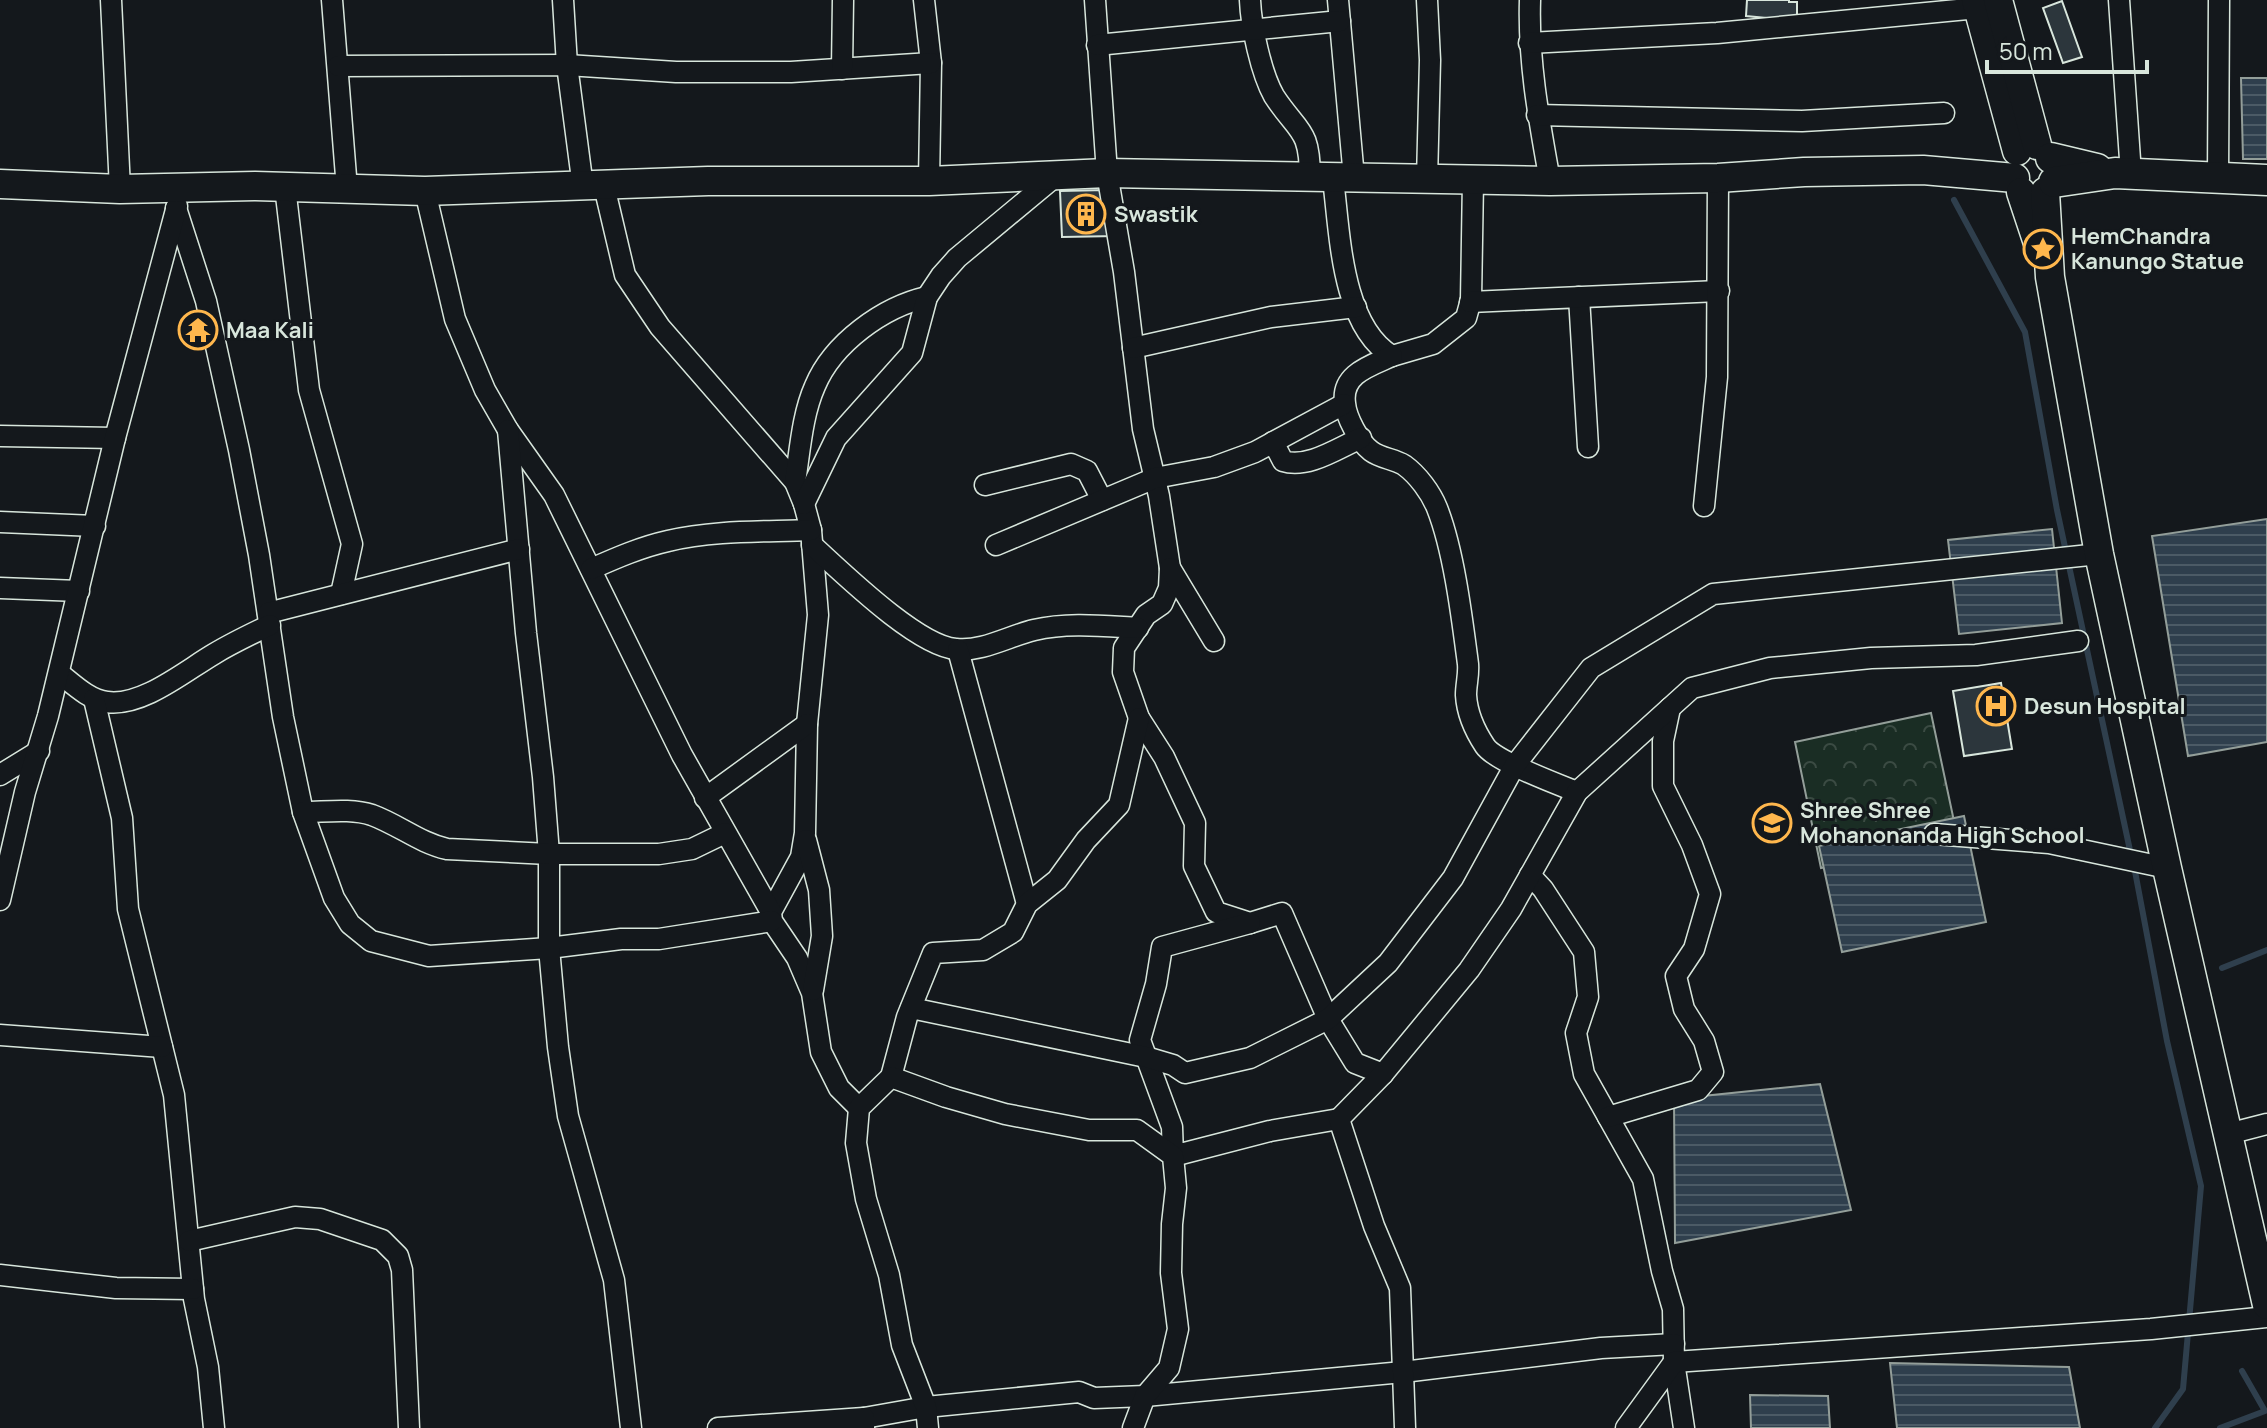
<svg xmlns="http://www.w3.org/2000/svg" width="2267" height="1428" font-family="Manrope,sans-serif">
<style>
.park{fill:url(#park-crowns);stroke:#939e99;stroke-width:2}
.water{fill:url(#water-rules);stroke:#939e99;stroke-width:2}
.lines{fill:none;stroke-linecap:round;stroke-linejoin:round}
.stream{stroke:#2f3f4d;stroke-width:6}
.building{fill:#2c363c;stroke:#d8e6dc;stroke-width:2}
.street-casing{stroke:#d8e6dc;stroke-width:23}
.secondary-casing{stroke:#d8e6dc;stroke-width:31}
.primary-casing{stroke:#d8e6dc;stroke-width:33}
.street{stroke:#14181c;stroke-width:20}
.secondary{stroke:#14181c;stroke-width:28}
.primary{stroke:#14181c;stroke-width:30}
.labels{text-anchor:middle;stroke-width:6;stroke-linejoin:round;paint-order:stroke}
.poi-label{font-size:22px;font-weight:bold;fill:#d8e6dc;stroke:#14181c;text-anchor:start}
</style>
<defs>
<pattern id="park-crowns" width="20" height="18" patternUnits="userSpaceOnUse" patternTransform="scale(2)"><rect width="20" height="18" fill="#1a2d24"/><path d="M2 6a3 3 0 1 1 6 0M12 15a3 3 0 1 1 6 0" fill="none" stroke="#3b4b43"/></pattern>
<pattern id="water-rules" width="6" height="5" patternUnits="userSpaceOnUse" patternTransform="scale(2)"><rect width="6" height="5" fill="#2f3f4d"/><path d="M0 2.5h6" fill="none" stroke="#4c5b66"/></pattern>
</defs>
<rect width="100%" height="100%" fill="#14181c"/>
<polygon class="park" points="1931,713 1958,840 1821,868 1795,742"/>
<g class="water">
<polygon points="2241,78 2267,78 2267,159 2243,159"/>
<polygon points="2267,519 2267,742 2188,756 2152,536"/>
<polygon points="2052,529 2062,623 1959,634 1948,540"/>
<polygon points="1964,816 1986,922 1842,952 1819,846"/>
<polygon points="1820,1084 1851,1210 1675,1243 1674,1099"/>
<polygon points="1890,1363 2069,1367 2080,1428 1897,1428"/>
<polygon points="1750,1395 1828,1396 1830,1428 1751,1428"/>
</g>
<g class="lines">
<g class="stream">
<polyline points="1954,200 2025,332 2057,510 2131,855"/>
<polyline points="2134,866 2167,1041 2201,1186 2183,1389 2155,1428"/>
<polyline points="2222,968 2267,950"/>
<polyline points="2220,1428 2265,1411 2242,1371"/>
</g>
</g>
<g class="building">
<polygon points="1747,0 1789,0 1789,2 1797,2 1797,21 1746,16"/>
<polygon points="2062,1 2082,57 2063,63 2043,8"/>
<polygon points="1106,190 1116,236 1062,237 1060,191"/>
<polygon points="2001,683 2012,749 1964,756 1953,691"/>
</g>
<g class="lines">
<defs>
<g id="street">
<polyline points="111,0 120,189"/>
<polyline points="332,0 347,189"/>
<polyline points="563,0 567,65 583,187"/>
<polyline points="924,0 931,63 929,181"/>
<polyline points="1095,0 1107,173 1124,272 1143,429 1159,496 1170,568 1169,588 1162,604 1146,615 1124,648 1123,672 1139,718 1164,757 1195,823 1194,866 1216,912 1250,923 1282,913 1328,1019 1355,1063 1383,1074"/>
<path d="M1250 0C1251 26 1261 73 1274 96 1298 133 1310 127 1310 178"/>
<polyline points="1338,0 1354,178"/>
<path d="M1530 0C1528 62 1539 120 1550 181"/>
<polyline points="2119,0 2131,174"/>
<polyline points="1529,43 1717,33 1978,8 1990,3"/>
<polyline points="1097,45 1340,21"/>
<polyline points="338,66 567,65 676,72 791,72 931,63"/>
<polyline points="842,69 843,0"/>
<polyline points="1537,115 1802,121 1944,113"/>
<polyline points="2218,178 2219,0"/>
<path d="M1333 179C1340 233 1341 325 1392 356L1433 344 1466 318 1471 300 1473 180"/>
<polyline points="1427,180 1430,60 1427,0"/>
<polyline points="604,186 625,275 660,327 795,482 804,504 811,530 818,615 807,724 805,833 801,857 771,912 772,921 797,958 812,993 821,1052 839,1088 859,1108"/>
<polyline points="285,187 309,390 352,544 341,594"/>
<polyline points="425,191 455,319 485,390 508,430 554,495 682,755 771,912"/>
<polyline points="176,208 206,301 239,450 259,555 283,717 303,812 334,898 350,924 371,941 429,956 549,948 621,939 659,939 772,921"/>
<polyline points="1579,297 1588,447"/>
<polyline points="1470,302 1719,291"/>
<polyline points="1133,348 1271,317 1356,307"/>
<path d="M1392 356C1370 366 1341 374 1345 403 1346 417 1359 442 1371 451 1380 458 1394 459 1404 465 1418 475 1431 493 1437 508 1454 551 1462 618 1468 664 1469 675 1466 684 1466 695 1467 713 1475 731 1485 746 1495 761 1557 784 1577 792"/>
<polyline points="508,430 526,633 543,777 549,854 549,948 558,1047 568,1116 614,1280 631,1428"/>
<polyline points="0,436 115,438"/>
<path d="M1273 442 1283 461C1308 469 1338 448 1361 438"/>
<path d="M795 482C800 451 802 415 815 386 833 343 883 307 927 297"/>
<polyline points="985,485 1071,464 1087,471 1102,500"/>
<polyline points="804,504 836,438 912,353 927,297 941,276 957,258 1057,175"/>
<polyline points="1704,506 1717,377 1718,178"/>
<polyline points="0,522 95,526"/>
<path d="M812 545C843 573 917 646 956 649 982 652 1009 636 1034 630 1068 622 1103 626 1138 628"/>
<polyline points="996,545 1155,478 1214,467 1255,452 1344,404"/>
<polyline points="1170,568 1214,641"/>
<path d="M591 569C616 558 641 547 668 541 714 530 764 532 811 530"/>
<polyline points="0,588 79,591"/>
<polyline points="268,613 519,549"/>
<polyline points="958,650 1027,904"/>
<path d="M59 673C73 684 89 700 107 702 142 707 185 671 214 654 232 643 251 634 270 625"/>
<polyline points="94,699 122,818 128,909 174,1095 194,1299 208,1367 214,1428"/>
<polyline points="0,775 39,751"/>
<polyline points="705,798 807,724"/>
<path d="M303 812C325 812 351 808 372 815 399 825 420 843 447 849L549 854H659L692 849 725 833"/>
<polyline points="1934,834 2049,843 2167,868"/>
<polyline points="806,840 819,890 822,936 813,990"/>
<polyline points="1530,875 1543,889 1584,952 1588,997 1576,1033 1584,1074 1643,1179 1662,1271 1673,1309 1674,1362 1684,1428"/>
<polyline points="0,900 25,792 48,716 115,438 177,206"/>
<polyline points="1250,923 1162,947 1156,984 1140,1040 1172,1127 1173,1156 1270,1131 1339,1119"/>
<polyline points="911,1008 1146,1057 1173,1065 1185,1073 1250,1058 1328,1019 1388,963 1453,878 1515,765 1591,668 1713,594 2099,554"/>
<polyline points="0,1035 162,1047"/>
<polyline points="891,1077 907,1017 933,953 983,950 1013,932 1027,904 1057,880 1086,840 1119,805 1139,718"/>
<polyline points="1608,1117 1698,1090 1713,1072 1704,1041 1684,1009 1676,976 1694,949 1710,894 1692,845 1663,786 1663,741 1670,708"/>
<polyline points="2228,1134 2267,1124"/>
<polyline points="189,1241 295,1217 320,1219 382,1240 398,1256 402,1270 409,1428"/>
<polyline points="0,1275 116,1288 193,1289"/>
<polyline points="864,1418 926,1407 1079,1392 1094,1398 1145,1396 1403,1372 1601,1348 1674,1344"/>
<polyline points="718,1428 864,1418 864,1428"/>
<polyline points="928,1428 926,1407 902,1345 889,1275 866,1199 856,1143 859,1108 891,1077 946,1097 1005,1114 1089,1130 1137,1130 1173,1156 1176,1188 1172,1224 1171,1273 1178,1329 1169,1368 1145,1396 1133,1428"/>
<polyline points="1405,1428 1400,1288 1374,1226 1339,1119 1383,1074 1469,970 1511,909 1577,792 1692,688 1770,668 1871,658 1976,655 2078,641"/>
<polyline points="1626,1428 1674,1362 2151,1329 2267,1317"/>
</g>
<g id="secondary">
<polyline points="1976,0 2017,151"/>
<polyline points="1998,0 2037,145"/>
<polyline points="0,184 120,189 255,186 425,191 708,181 929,181 1107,173 1550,181 1718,178 1804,172 1923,170 2015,178"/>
<polyline points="2021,192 2038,243"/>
<polyline points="2045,192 2050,277 2099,554 2167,868 2267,1305"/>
</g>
<g id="primary">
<polyline points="2051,158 2097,169"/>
<polyline points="2054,182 2115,173 2267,180"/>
</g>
</defs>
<use href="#street" class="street-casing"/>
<use href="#secondary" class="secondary-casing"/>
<use href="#primary" class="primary-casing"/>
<use href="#street" class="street"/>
<use href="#secondary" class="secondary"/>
<use href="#primary" class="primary"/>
</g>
<defs>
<symbol id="building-ring" viewBox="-11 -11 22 22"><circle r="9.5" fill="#14181c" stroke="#ffb74d" stroke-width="1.5"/><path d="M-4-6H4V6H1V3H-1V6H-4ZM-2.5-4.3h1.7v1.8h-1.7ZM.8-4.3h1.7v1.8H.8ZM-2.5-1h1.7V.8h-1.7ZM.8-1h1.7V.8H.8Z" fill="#ffb74d"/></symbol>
<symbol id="sight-ring" viewBox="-11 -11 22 22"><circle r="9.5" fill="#14181c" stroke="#ffb74d" stroke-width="1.5"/><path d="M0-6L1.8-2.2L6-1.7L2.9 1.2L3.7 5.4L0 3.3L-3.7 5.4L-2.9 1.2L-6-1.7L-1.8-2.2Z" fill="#ffb74d"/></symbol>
<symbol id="temple-ring" viewBox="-11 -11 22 22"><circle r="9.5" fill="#14181c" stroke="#ffb74d" stroke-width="1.5"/><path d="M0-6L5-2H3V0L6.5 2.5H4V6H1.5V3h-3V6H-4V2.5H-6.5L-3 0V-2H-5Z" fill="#ffb74d"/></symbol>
<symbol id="hospital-ring" viewBox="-11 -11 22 22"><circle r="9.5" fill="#14181c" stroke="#ffb74d" stroke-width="1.5"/><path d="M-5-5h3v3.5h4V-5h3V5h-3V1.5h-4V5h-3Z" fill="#ffb74d"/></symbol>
<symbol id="school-ring" viewBox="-11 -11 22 22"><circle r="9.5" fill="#14181c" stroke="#ffb74d" stroke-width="1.5"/><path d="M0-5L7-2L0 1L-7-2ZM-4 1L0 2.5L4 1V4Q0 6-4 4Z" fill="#ffb74d"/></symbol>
</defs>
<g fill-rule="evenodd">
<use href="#building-ring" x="1064" y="192" width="44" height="44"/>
<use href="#sight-ring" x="2021" y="227" width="44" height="44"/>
<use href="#temple-ring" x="176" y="308" width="44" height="44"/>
<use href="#hospital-ring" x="1974" y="684" width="44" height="44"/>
<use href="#school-ring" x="1750" y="801" width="44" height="44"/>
</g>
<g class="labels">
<g class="poi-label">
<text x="1114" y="222">Swastik</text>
<text x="2071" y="244">HemChandra<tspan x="2071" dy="25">Kanungo Statue</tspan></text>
<text x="226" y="338">Maa Kali</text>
<text x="2024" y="714">Desun Hospital</text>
<text x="1800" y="818">Shree Shree<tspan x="1800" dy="25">Mohanonanda High School</tspan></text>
</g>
</g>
<path d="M1987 60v12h160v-12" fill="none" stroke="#d8e6dc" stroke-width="4"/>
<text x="1999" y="60" font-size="24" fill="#d8e6dc" stroke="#14181c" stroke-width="6" paint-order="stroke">50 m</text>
</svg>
